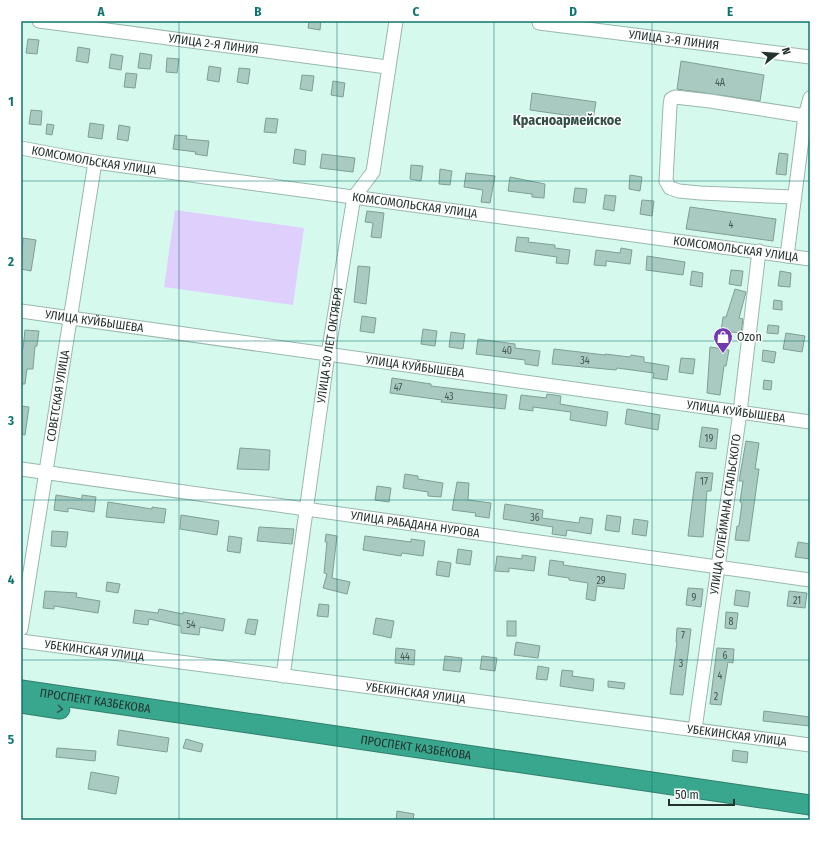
<svg xmlns="http://www.w3.org/2000/svg" width="831" height="841" font-family="'Fira Sans Condensed',sans-serif">
<style>
.green{fill:#dfcffd}
.building{fill:#a9cac0;stroke:#7f9f95}
.lines{fill:none;stroke-linecap:round;stroke-linejoin:round}
.minor-casing{stroke:#98b8ae;stroke-width:15}
.highway-casing{stroke:#317e6c;stroke-width:21}
.minor{stroke:#fff;stroke-width:13}
.highway{stroke:#38a78e;stroke-width:19}
.oneway{stroke:#2b5b50}
.grid{fill:none;stroke:#0f766e;stroke-width:1;stroke-opacity:0.55}
.labels{text-anchor:middle;stroke-width:3;stroke-linejoin:round;paint-order:stroke}
.number-label{font-size:10px;fill:#455852}
.street-label{font-size:12px;fill:#24322e;stroke:#fff}
.poi-label{font-size:12px;fill:#24322e;stroke:#fff;text-anchor:start}
.quarter-label{font-size:14px;font-weight:bold;fill:#324f47;stroke:#fff}
.neatline{fill:none;stroke:#0f766e;stroke-width:1.5}
.grid-label{font-size:13px;text-anchor:middle;font-weight:bold;fill:#0f766e}
</style>
<rect width="100%" height="100%" fill="#d6f9ee"/>
<polygon class="green" points="175,210 304,228 293,305 164,287"/>
<g class="building">
<polygon points="309,21 321,21 320,30 308,28"/>
<polygon points="28,39 39,40 37,54 26,53"/>
<polygon points="78,47 90,49 88,63 76,61"/>
<polygon points="140,53 152,55 150,69 138,68"/>
<polygon points="111,54 123,56 121,70 109,68"/>
<polygon points="167,58 179,59 177,73 166,72"/>
<polygon points="681,61 764,75 760,101 677,89"/>
<polygon points="209,66 221,68 219,82 207,80"/>
<polygon points="239,68 250,69 248,84 237,82"/>
<polygon points="126,73 137,74 135,88 124,87"/>
<polygon points="302,75 314,76 312,91 300,89"/>
<polygon points="333,81 345,83 343,97 331,95"/>
<polygon points="532,93 596,102 593,119 530,110"/>
<polygon points="31,110 42,111 41,125 29,124"/>
<polygon points="266,118 278,119 276,133 264,132"/>
<polygon points="90,123 104,125 102,139 88,137"/>
<polygon points="47,124 54,125 52,135 46,134"/>
<polygon points="119,125 130,127 128,141 117,139"/>
<polygon points="175,135 187,136 186,139 209,141 207,156 195,154 196,152 173,149"/>
<polygon points="295,149 306,151 305,165 293,163"/>
<polygon points="779,153 788,154 786,175 776,174"/>
<polygon points="322,154 355,158 353,172 320,168"/>
<polygon points="411,165 423,166 421,181 410,179"/>
<polygon points="440,169 452,171 450,185 439,184"/>
<polygon points="466,173 495,176 490,203 481,202 483,190 464,187"/>
<polygon points="630,175 642,177 640,191 629,189"/>
<polygon points="510,177 545,184 544,198 532,197 532,194 508,191"/>
<polygon points="575,188 587,189 585,203 573,202"/>
<polygon points="605,195 616,196 614,211 603,209"/>
<polygon points="642,200 654,201 652,216 640,214"/>
<polygon points="690,207 776,219 773,241 686,229"/>
<polygon points="367,211 384,213 381,238 371,237 373,223 365,222"/>
<polygon points="517,237 529,238 528,242 555,245 555,248 570,250 568,264 556,263 557,257 515,251"/>
<polygon points="23,238 36,240 31,271 21,269"/>
<polygon points="621,248 632,250 630,264 606,261 606,266 594,265 596,250 620,253"/>
<polygon points="647,256 685,262 683,275 646,270"/>
<polygon points="358,266 370,267 366,304 354,302"/>
<polygon points="731,270 743,271 741,286 729,284"/>
<polygon points="692,271 703,273 702,287 690,285"/>
<polygon points="780,271 791,273 790,287 778,286"/>
<polygon points="735,289 746,292 739,318 743,319 741,333 721,331 723,317 726,317"/>
<polygon points="774,300 782,301 782,310 773,309"/>
<polygon points="362,316 376,318 374,333 360,331"/>
<polygon points="768,325 779,326 778,334 767,333"/>
<polygon points="423,329 437,331 435,346 421,344"/>
<polygon points="25,330 39,331 37,346 35,346 33,369 27,369 25,384 21,384 21,349 23,349"/>
<polygon points="451,332 465,334 463,349 449,347"/>
<polygon points="786,333 805,336 802,352 783,349"/>
<polygon points="478,339 515,344 515,348 540,351 538,366 525,364 525,360 476,354"/>
<polygon points="710,347 729,350 726,366 724,366 720,395 707,393"/>
<polygon points="554,349 605,355 605,354 630,357 631,355 644,357 644,362 669,366 667,380 653,378 654,373 617,368 616,370 552,364"/>
<polygon points="763,350 776,352 774,363 762,361"/>
<polygon points="681,358 695,359 693,374 679,372"/>
<polygon points="392,378 431,384 431,386 507,395 505,409 441,402 442,400 390,393"/>
<polygon points="764,380 772,381 771,390 763,389"/>
<polygon points="547,394 561,396 560,404 608,412 606,426 570,420 571,412 533,407 533,411 519,409 521,395 546,398"/>
<polygon points="21,406 29,407 25,435 21,434"/>
<polygon points="627,409 660,415 658,430 625,424"/>
<polygon points="702,427 718,429 716,449 699,447"/>
<polygon points="746,441 759,443 755,469 759,469 749,541 735,540 737,526 739,526 742,503 740,502 743,481 739,481"/>
<polygon points="240,448 270,450 269,470 237,469"/>
<polygon points="696,472 713,473 711,491 707,491 703,537 688,536"/>
<polygon points="405,474 418,476 418,479 443,483 441,497 428,496 428,492 403,488"/>
<polygon points="457,482 469,483 468,500 491,503 489,518 475,516 476,513 452,510"/>
<polygon points="377,486 391,488 389,502 375,500"/>
<polygon points="56,495 82,499 82,495 96,497 94,512 68,508 68,512 54,510"/>
<polygon points="108,502 152,509 152,507 166,509 164,523 106,517"/>
<polygon points="505,504 543,510 542,518 579,523 580,517 593,519 591,534 567,530 566,536 552,534 553,527 503,519"/>
<polygon points="181,515 219,521 217,535 180,529"/>
<polygon points="607,515 621,517 619,532 605,530"/>
<polygon points="634,519 648,521 646,536 632,534"/>
<polygon points="259,527 294,529 292,544 257,541"/>
<polygon points="52,531 68,532 66,547 51,546"/>
<polygon points="326,534 337,536 332,578 350,582 347,594 323,588 327,574 324,573 327,542 325,542"/>
<polygon points="229,536 242,538 240,553 227,551"/>
<polygon points="365,536 411,542 411,539 425,541 423,556 402,553 401,556 363,550"/>
<polygon points="798,542 810,544 810,559 795,557"/>
<polygon points="458,549 472,551 470,565 456,563"/>
<polygon points="522,555 536,557 534,571 509,568 509,572 495,571 497,556 522,559"/>
<polygon points="550,560 564,562 563,565 626,574 624,589 597,586 595,601 586,599 588,583 569,580 569,578 548,575"/>
<polygon points="438,561 451,563 449,577 436,575"/>
<polygon points="107,582 120,584 118,593 106,591"/>
<polygon points="688,588 703,589 701,607 686,605"/>
<polygon points="736,590 750,592 748,607 734,605"/>
<polygon points="45,591 77,593 76,597 100,601 98,613 54,606 54,609 43,608"/>
<polygon points="789,591 807,593 805,608 787,606"/>
<polygon points="319,604 329,605 328,617 317,616"/>
<polygon points="159,609 183,614 183,612 225,619 223,631 200,627 199,635 181,633 181,626 149,619 148,625 133,623 135,610 158,613"/>
<polygon points="726,612 738,613 736,629 725,628"/>
<polygon points="376,618 394,621 391,638 373,634"/>
<polygon points="248,619 258,620 255,635 245,633"/>
<rect x="507" y="621" width="9" height="15"/>
<polygon points="677,628 691,629 683,695 670,694 677,642 676,642"/>
<polygon points="516,642 540,646 538,658 514,655"/>
<polygon points="396,648 415,650 414,665 395,663"/>
<polygon points="717,648 734,649 733,663 728,662 721,705 710,704"/>
<polygon points="445,656 462,658 460,672 443,670"/>
<polygon points="482,656 497,658 495,671 480,669"/>
<polygon points="538,666 549,668 547,680 536,679"/>
<polygon points="562,670 573,671 572,676 594,679 593,691 560,686"/>
<polygon points="608,681 625,683 624,689 608,687"/>
<polygon points="764,711 810,717 810,726 763,721"/>
<polygon points="119,730 169,738 167,752 117,745"/>
<polygon points="186,739 203,744 201,752 183,748"/>
<polygon points="57,748 96,751 95,761 56,757"/>
<polygon points="733,750 748,752 747,763 732,761"/>
<polygon points="91,772 119,777 116,794 88,789"/>
<polygon points="397,811 414,814 413,820 396,820"/>
</g>
<g class="lines">
<defs>
<g id="minor">
<path id="s1" d="M39 21 387 67"/>
<path id="s2" d="M539 23 810 57"/>
<path id="s3" d="M21 148 95 162 810 259"/>
<polyline points="794,197 700,193 679,191 670,188 666,181 670,106 671,99 675,97 710,101 805,116"/>
<polyline points="787,256 805,116 810,98"/>
<path id="s4" d="M21 311 810 422"/>
<path id="s5" d="M21 469 810 580"/>
<path id="s6" d="M21 629 95 162"/>
<path id="s7" d="M21 641 810 745"/>
<path id="s8" d="M283 676 328 354 354 197 373 172 396 21"/>
<path id="s9" d="M695 729 740 412 759 251"/>
</g>
<g id="highway">
<path id="s10" d="M21 690 810 805"/>
<polyline points="21,703 60,709"/>
</g>
</defs>
<use href="#minor" class="minor-casing"/>
<use href="#highway" class="highway-casing"/>
<use href="#minor" class="minor"/>
<use href="#highway" class="highway"/>
</g>
<defs><path id="oneway-chevron" d="M-2-3.5L2.5 0L-2 3.5" fill="none" stroke-width="1.6" stroke-linecap="round" stroke-linejoin="round"/></defs>
<use class="oneway" href="#oneway-chevron" transform="translate(60 709) rotate(8)"/>
<path class="grid" d="M179 21V820M337 21V820M494 21V820M652 21V820M21 181H810M21 341H810M21 500H810M21 660H810"/>
<defs>
<symbol id="shop-pin" viewBox="-11 -11 22 30"><path d="M0 17L-7.5 6A9.5 9.5 0 1 1 7.5 6Z" fill="#713ab1" stroke="#fff"/><path d="M-5-2.5h2.3a2.7 3.5 0 0 1 5.4 0H5L5.5 6h-11ZM-1.5-2.5h3a1.5 2.3 0 0 0-3 0Z" fill="#fff"/></symbol>
</defs>
<g fill-rule="evenodd">
<use href="#shop-pin" x="712" y="326" width="22" height="30"/>
</g>
<g class="labels">
<g class="number-label">
<text x="720" y="86">4А</text>
<text x="731" y="228">4</text>
<text x="507" y="354">40</text>
<text x="585" y="364">34</text>
<text x="398" y="391">47</text>
<text x="449" y="400">43</text>
<text x="709" y="442">19</text>
<text x="704" y="485">17</text>
<text x="535" y="521">36</text>
<text x="601" y="584">29</text>
<text x="694" y="601">9</text>
<text x="797" y="604">21</text>
<text x="731" y="625">8</text>
<text x="191" y="628">54</text>
<text x="683" y="639">7</text>
<text x="725" y="659">6</text>
<text x="405" y="660">44</text>
<text x="681" y="667">3</text>
<text x="720" y="679">4</text>
<text x="716" y="700">2</text>
</g>
<g class="street-label">
<text dy="4" stroke="none"><textPath href="#s2" startOffset="136">УЛИЦА 3-Я ЛИНИЯ</textPath></text>
<text dy="4" stroke="none"><textPath href="#s1" startOffset="176">УЛИЦА 2-Я ЛИНИЯ</textPath></text>
<text dy="4" stroke="none"><textPath href="#s3" startOffset="74">КОМСОМОЛЬСКАЯ УЛИЦА</textPath></text>
<text dy="4" stroke="none"><textPath href="#s3" startOffset="398">КОМСОМОЛЬСКАЯ УЛИЦА</textPath></text>
<text dy="4" stroke="none"><textPath href="#s3" startOffset="722">КОМСОМОЛЬСКАЯ УЛИЦА</textPath></text>
<text dy="4" stroke="none"><textPath href="#s4" startOffset="74">УЛИЦА КУЙБЫШЕВА</textPath></text>
<text dy="4" stroke="none"><textPath href="#s8" startOffset="334">УЛИЦА 50 ЛЕТ ОКТЯБРЯ</textPath></text>
<text dy="4" stroke="none"><textPath href="#s4" startOffset="398">УЛИЦА КУЙБЫШЕВА</textPath></text>
<text dy="4" stroke="none"><textPath href="#s6" startOffset="236">СОВЕТСКАЯ УЛИЦА</textPath></text>
<text dy="4" stroke="none"><textPath href="#s4" startOffset="722">УЛИЦА КУЙБЫШЕВА</textPath></text>
<text dy="4" stroke="none"><textPath href="#s9" startOffset="217">УЛИЦА СУЛЕЙМАНА СТАЛЬСКОГО</textPath></text>
<text dy="4" stroke="none"><textPath href="#s5" startOffset="398">УЛИЦА РАБАДАНА НУРОВА</textPath></text>
<text dy="4" stroke="none"><textPath href="#s7" startOffset="74">УБЕКИНСКАЯ УЛИЦА</textPath></text>
<text dy="4" stroke="none"><textPath href="#s7" startOffset="398">УБЕКИНСКАЯ УЛИЦА</textPath></text>
<text dy="4" stroke="none"><textPath href="#s10" startOffset="75">ПРОСПЕКТ КАЗБЕКОВА</textPath></text>
<text dy="4" stroke="none"><textPath href="#s7" startOffset="722">УБЕКИНСКАЯ УЛИЦА</textPath></text>
<text dy="4" stroke="none"><textPath href="#s10" startOffset="399">ПРОСПЕКТ КАЗБЕКОВА</textPath></text>
</g>
<g class="poi-label">
<text x="737" y="341">Ozon</text>
</g>
<g class="quarter-label">
<text x="567" y="125">Красноармейское</text>
</g>
</g>
<rect width="831" height="841" fill="none" stroke="#ffffff" stroke-width="44"/>
<g transform="translate(777 54) rotate(73)" stroke="#ffffff" stroke-width="3" paint-order="stroke">
<path d="M0-3L7 15L0 10L-7 15Z" fill="#24322e"/>
<text y="-6" font-size="11" font-weight="bold" text-anchor="middle" fill="#24322e">N</text>
</g>
<path d="M669 799v6h65v-6" fill="none" stroke="#24322e" stroke-width="2"/>
<text x="675" y="799" font-size="12" fill="#24322e" stroke="#ffffff" stroke-width="3" paint-order="stroke">50 m</text>
<rect x="22" y="22" width="787" height="797" class="neatline"/>
<g class="grid-label">
<text x="101" y="16">A</text>
<text x="258" y="16">B</text>
<text x="416" y="16">C</text>
<text x="573" y="16">D</text>
<text x="730" y="16">E</text>
<text x="11" y="106">1</text>
<text x="11" y="266">2</text>
<text x="11" y="425">3</text>
<text x="11" y="584">4</text>
<text x="11" y="744">5</text>
</g>
</svg>
